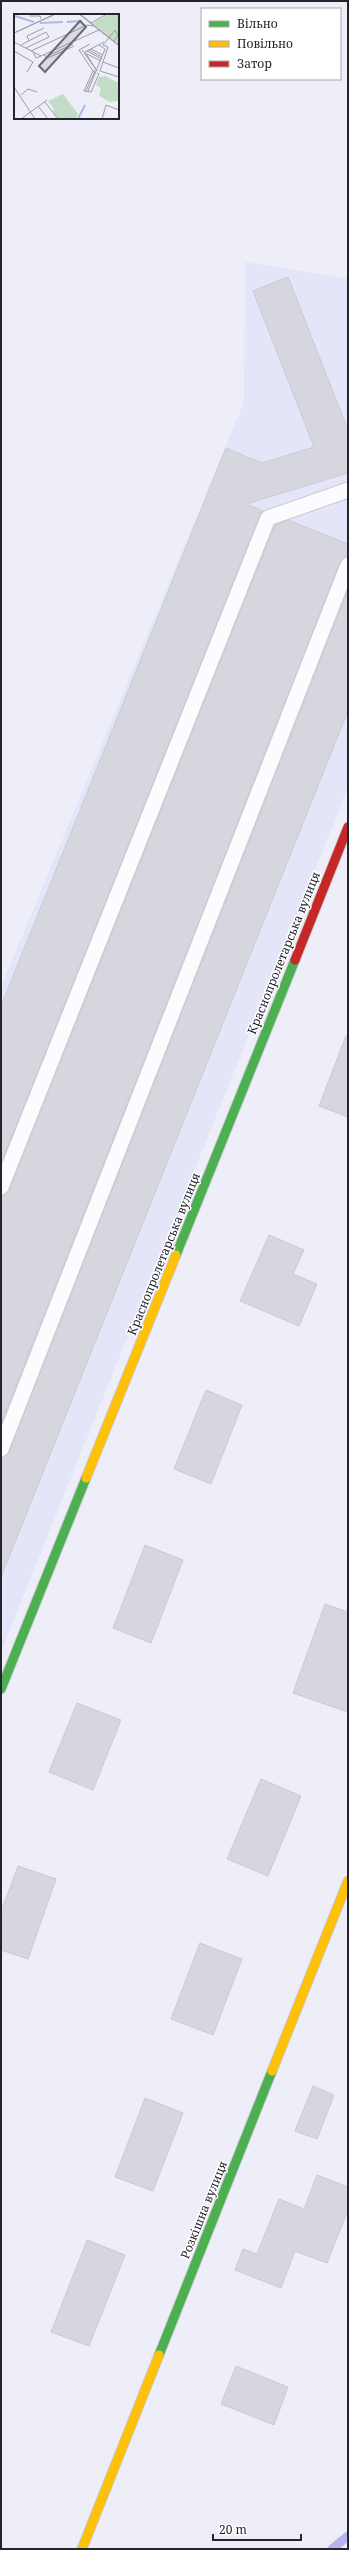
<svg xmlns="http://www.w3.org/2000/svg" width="349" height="2550" font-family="'Noto Serif',serif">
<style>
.built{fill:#e4e5f9}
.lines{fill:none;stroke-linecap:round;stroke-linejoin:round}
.stream{stroke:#b5b5eb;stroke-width:9}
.building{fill:#d6d6de;stroke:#cacad2}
.lane-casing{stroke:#cacad3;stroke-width:17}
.fast-casing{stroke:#cacad3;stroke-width:11}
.slow-casing{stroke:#cacad3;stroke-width:11}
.jam-casing{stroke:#cacad3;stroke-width:11}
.lane{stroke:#fcfcfe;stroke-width:15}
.fast{stroke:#4caf50;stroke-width:9}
.slow{stroke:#ffc107;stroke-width:9}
.jam{stroke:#c62828;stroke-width:9}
.labels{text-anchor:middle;stroke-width:3;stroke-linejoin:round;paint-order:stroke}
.street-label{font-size:12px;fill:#24242c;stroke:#fff}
.inset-river{fill:none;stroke:#b5b5eb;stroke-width:2}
.inset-road{fill:none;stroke:#9d9da6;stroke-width:1}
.view{fill:#6b6b73;fill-opacity:0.15;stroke:#6b6b73;stroke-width:2}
.inset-edge{fill:none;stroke:#24242c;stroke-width:2}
</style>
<rect width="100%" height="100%" fill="#eeeef8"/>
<polygon class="built" points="245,262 348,278 348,788 1,1652 1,987 244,402"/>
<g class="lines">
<polyline class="stream" points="332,2549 348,2536"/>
</g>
<g class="building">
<polygon points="288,277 348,430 348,473 246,504 263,511 260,515 1,1163 1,1006 226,448 262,463 314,447 253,291"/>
<polygon points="288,520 348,544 348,556 340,562 1,1424 1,1196 9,1190 275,525"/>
<polygon points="348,590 348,711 1,1577 1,1458 9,1452"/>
<polygon points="346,1036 348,1037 348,1117 319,1106"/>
<polygon points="269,1235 304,1250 293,1274 317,1284 299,1326 240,1301"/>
<polygon points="206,1390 242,1405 211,1484 174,1469"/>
<polygon points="145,1545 183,1560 151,1643 113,1628"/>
<polygon points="325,1604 348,1612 348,1712 293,1693"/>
<polygon points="77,1703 121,1720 93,1790 49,1772"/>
<polygon points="261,1779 301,1796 268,1876 227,1859"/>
<polygon points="18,1866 56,1879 28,1959 1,1950 1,1912"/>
<polygon points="200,1943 242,1959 213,2035 171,2019"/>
<polygon points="313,2086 334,2095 317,2139 295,2131"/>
<polygon points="145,2098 183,2113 153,2191 115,2177"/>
<polygon points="317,2175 348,2187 348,2210 327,2263 295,2251 281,2288 235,2270 243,2249 257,2254 279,2199 304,2209"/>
<polygon points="87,2240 125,2255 89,2346 51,2332"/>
<polygon points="236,2366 288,2387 274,2425 221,2404"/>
</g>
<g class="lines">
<defs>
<g id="lane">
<polyline points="1,1187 268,518 348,490"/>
<polyline points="1,1449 348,565"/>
</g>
<g id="fast">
<polyline points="176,1255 295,960"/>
<polyline points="1,1689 86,1478"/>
<polyline points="159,2355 272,2071"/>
</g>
<g id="slow">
<polyline points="86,1478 176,1255"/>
<polyline points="272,2071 348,1881"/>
<polyline points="82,2549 159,2355"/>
</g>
<polyline id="jam" points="295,960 348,827"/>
</defs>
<use href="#lane" class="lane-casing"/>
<use href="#fast" class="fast-casing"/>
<use href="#slow" class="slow-casing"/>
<use href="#jam" class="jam-casing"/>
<use href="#lane" class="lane"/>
<use href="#fast" class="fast"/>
<use href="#slow" class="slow"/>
<use href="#jam" class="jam"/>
</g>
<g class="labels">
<g class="street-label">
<text transform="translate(284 953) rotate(-68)" y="4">Краснопролетарська вулиця</text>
<text transform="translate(164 1254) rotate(-68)" y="4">Краснопролетарська вулиця</text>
<text transform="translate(204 2210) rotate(-68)" y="4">Розкішна вулиця</text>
</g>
</g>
<g transform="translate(14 14)">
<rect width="105" height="105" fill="#eeeef8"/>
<path d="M95 0H105V30L79 9ZM91 62 105 69V87L96 88 85 82 87 74 82 71 85 63ZM49 80 64 100 62 105H45L39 98 40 95 34 87Z" fill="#c3dcc7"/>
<path class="inset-river" d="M1 2 20 8M53 8 68 7M26 9 49 8M64 105 71 91"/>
<path class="inset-road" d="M65 0 105 32M66 0 105 31M15 2H26L27 5M77 9 93 0M0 19 42 0M0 19 41 0M15 27 13 22 30 14M100 27 104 21 101 16 89 31 94 33 86 57 105 63M0 28 27 42 85 16M7 31 32 18 35 23 12 34M77 35 89 41M68 36 83 57 71 38 90 28M75 36 88 43M0 37 19 48 13 58M17 37 73 11 79 12M73 37 88 45M19 38 22 44 27 42M73 40 87 47M30 41 34 44 60 32M32 43 59 30M89 48 105 54M79 57 70 77 77 78 85 60 83 59M0 73 21 105M72 77 81 57H79L65 36 76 30M74 77 91 35 85 31M7 81 14 75 23 78M31 88 44 105M24 92 34 105M7 105 33 86M88 105 92 91 105 96"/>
<path class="view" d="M66 7 72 13 31 58 25 52Z"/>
<rect width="105" height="105" class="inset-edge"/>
</g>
<rect width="349" height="2550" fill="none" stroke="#24242c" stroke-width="4"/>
<rect x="201" y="8" width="140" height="72" fill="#ffffff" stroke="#a7a7ab"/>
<rect x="209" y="21" width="20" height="6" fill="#4caf50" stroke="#a7a7ab"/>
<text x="237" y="28" font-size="12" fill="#24242c">Вільно</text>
<rect x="209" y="41" width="20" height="6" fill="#ffc107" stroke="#a7a7ab"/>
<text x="237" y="48" font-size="12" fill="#24242c">Повільно</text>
<rect x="209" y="61" width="20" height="6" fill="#c62828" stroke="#a7a7ab"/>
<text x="237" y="68" font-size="12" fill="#24242c">Затор</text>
<path d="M213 2534v6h88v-6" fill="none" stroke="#24242c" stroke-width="2"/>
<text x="219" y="2534" font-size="12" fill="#24242c" stroke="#ffffff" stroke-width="3" paint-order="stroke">20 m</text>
</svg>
